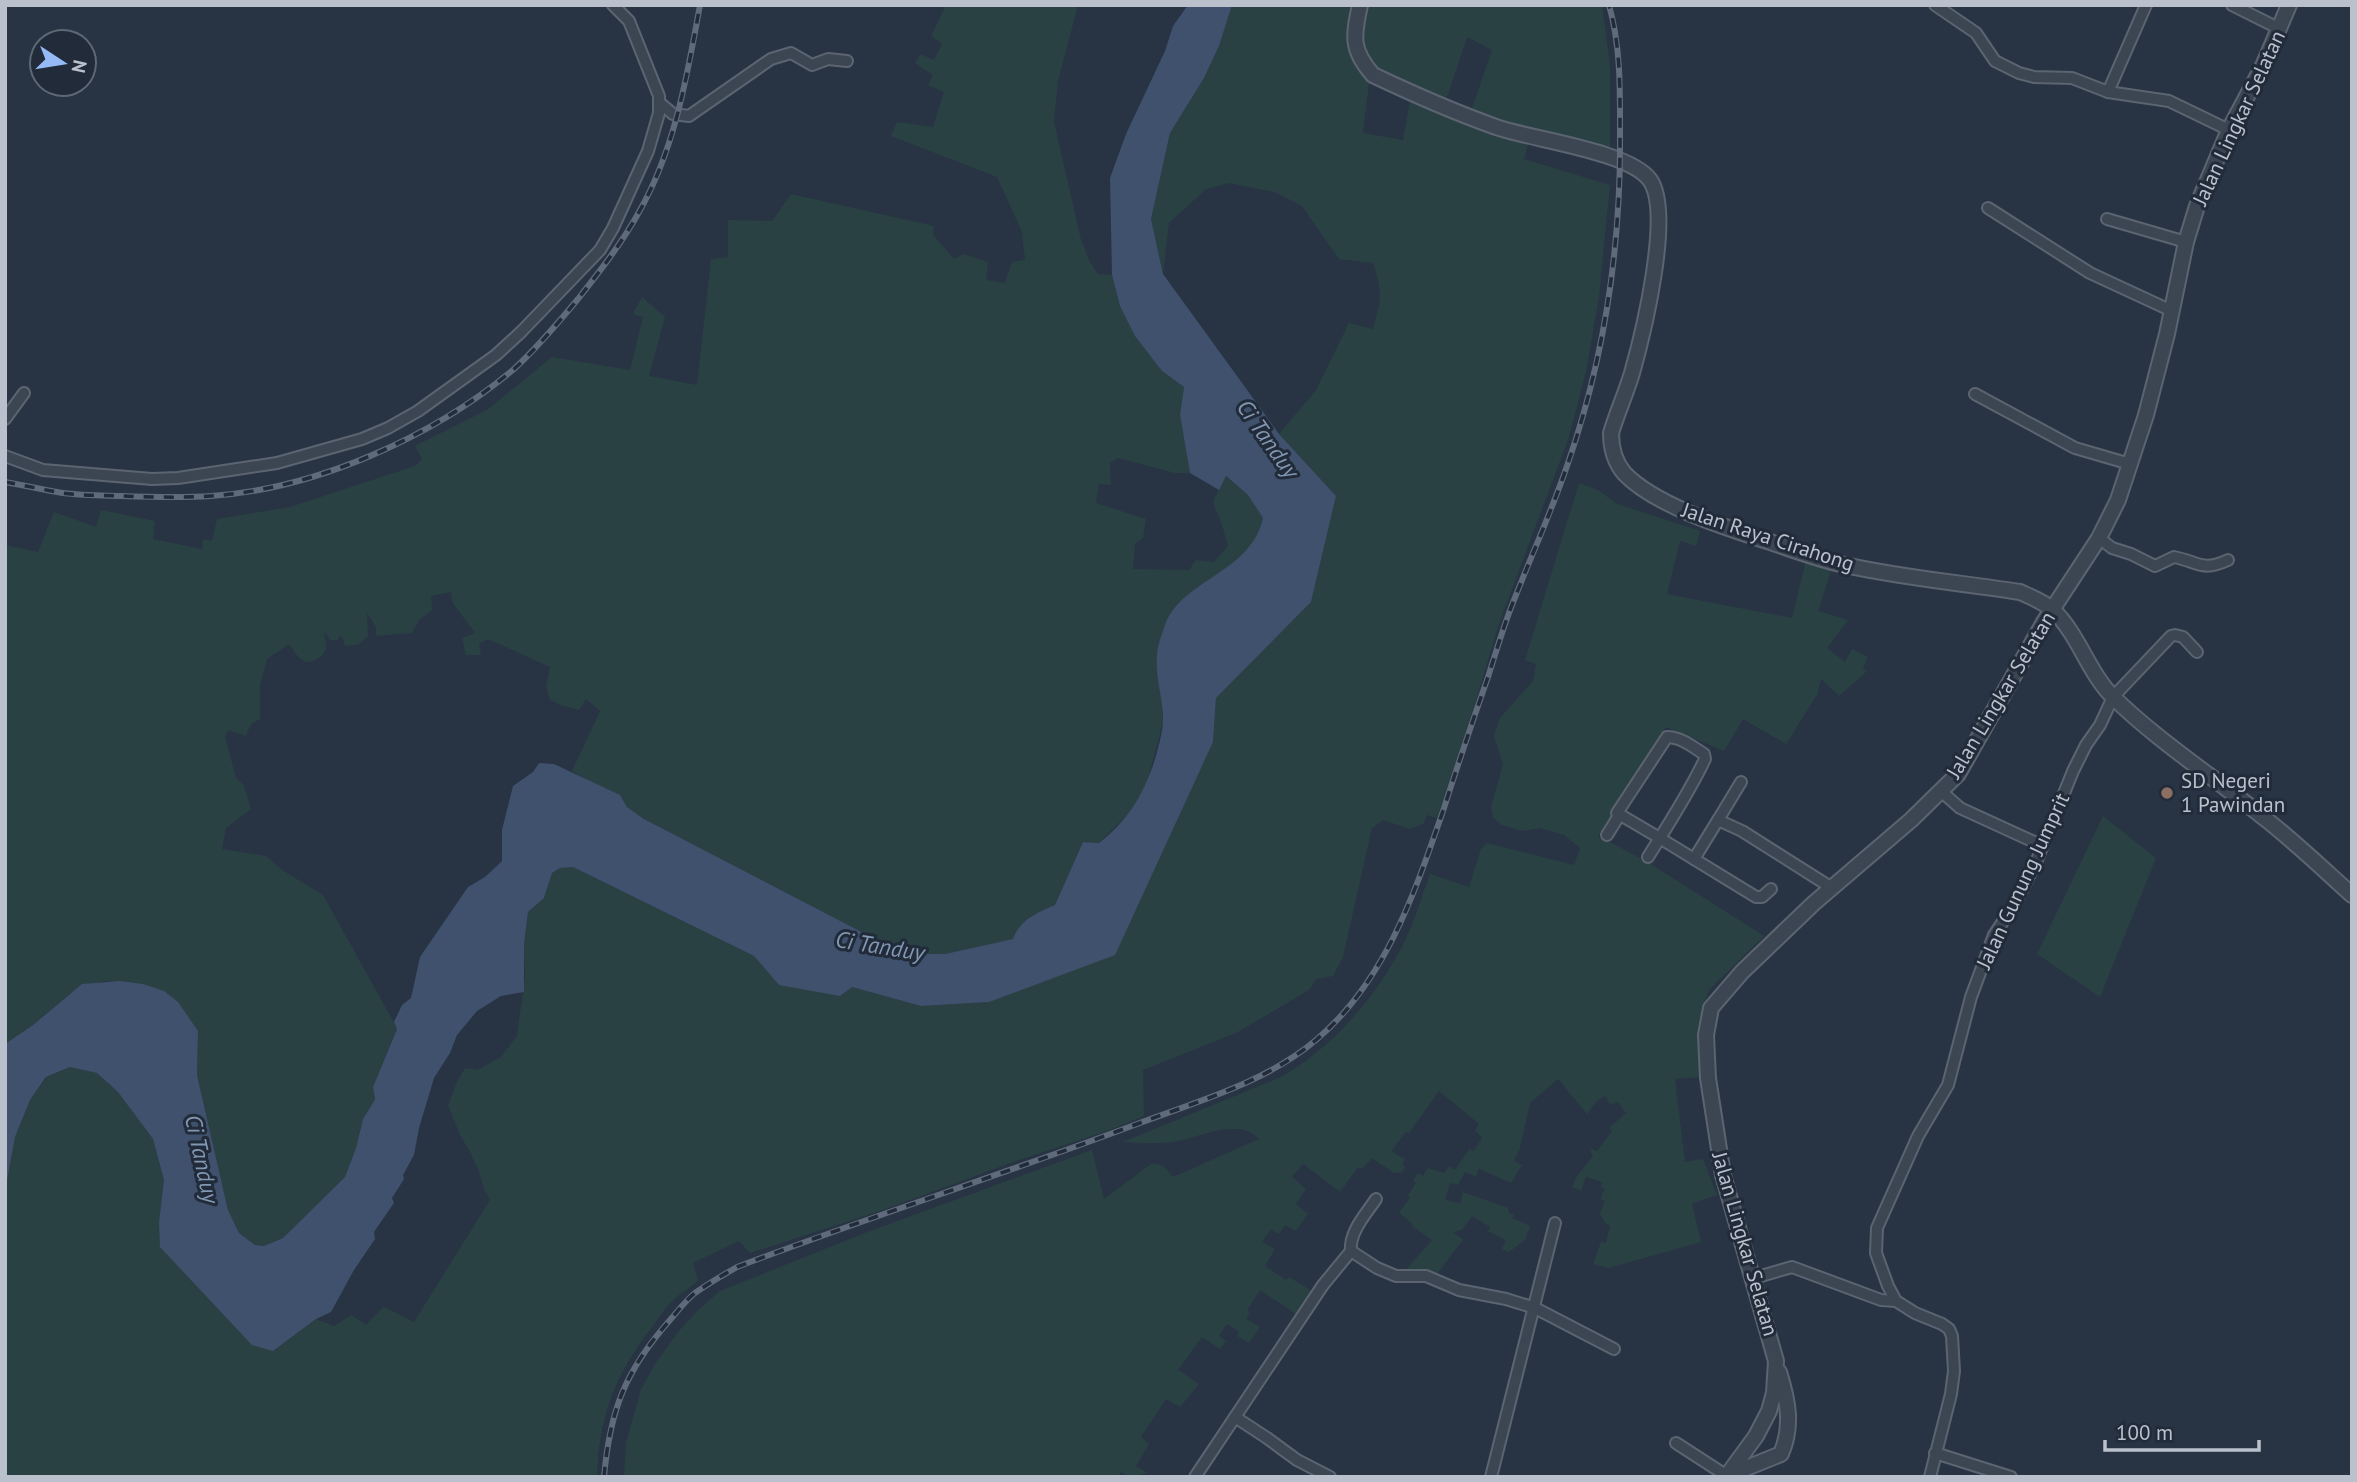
<svg xmlns="http://www.w3.org/2000/svg" width="2357" height="1482" font-family="'PT Sans',sans-serif">
<style>
.green{fill:#2a4144}
.water{fill:#3f516c}
.lines{fill:none;stroke-linecap:round;stroke-linejoin:round}
.minor-casing{stroke:#5b6470;stroke-width:14}
.tertiary-casing{stroke:#5b6470;stroke-width:18}
.minor{stroke:#3c4653;stroke-width:10}
.tertiary{stroke:#3c4653;stroke-width:14}
.rail-casing{stroke:#5f6a7a;stroke-width:6}
.rail{stroke:#212b39;stroke-width:3.5;stroke-dasharray:10;stroke-linecap:butt}
.education-dot{fill:#8d6e63;stroke:#212b39;stroke-width:2.5}
.labels{text-anchor:middle;stroke-width:6;stroke-linejoin:round;paint-order:stroke}
.street-label{font-size:21px;fill:#bac1cd;stroke:#212b39}
.poi-label{font-size:21px;fill:#bac1cd;stroke:#212b39;text-anchor:start}
.water-label{font-size:23px;font-style:italic;fill:#8297b2;stroke:#212b39}
</style>
<rect width="100%" height="100%" fill="#283443"/>
<g class="green">
<path d="M946 5H1078L1058 81 1054 122 1081 240 1090 262 1098 274 1112 275 1120 306 1162 371 1184 387 1180 415 1190 473H1175L1118 458 1110 463 1111 485 1099 484 1096 503 1146 519 1143 538 1135 544 1133 569 1189 570 1196 560 1214 562 1228 546 1223 528 1213 502 1225 476 1248 495 1263 517 1260 532 1249 548 1232 564 1187 597 1161 689 1163 722 1147 783 1134 808 1099 843 1083 842 1055 905 1031 916 1013 939 945 954H919L879 941 644 819 627 807 620 795 600 787 572 771 600 711 586 699 579 710 561 705 550 700 546 686 550 667 488 639 479 644 481 655H466L462 638 475 633 452 602 451 592 431 596 432 610 419 620 412 633 376 636V627L367 613 368 636 358 645 345 646 342 637 339 636 338 640H330L324 632C324 636 327 646 326 649 324 656 311 665 304 661 298 659 293 649 289 644L267 659 260 686V719L251 724 246 736 228 730 225 737 236 778 244 786 251 809 226 828 222 849 266 856 282 870 323 895 397 1028 373 1087 375 1098 363 1119 356 1148 345 1177 283 1238 264 1246 255 1245 239 1233 228 1210 197 1074 198 1031 143 984 103 981 71 993 33 1025 5 1044V545L38 552 54 512 96 527 101 510 155 521 153 539 202 549 203 539 212 541 217 519 290 507 415 466 422 459 415 446 487 410 552 357 630 370 643 317 633 314 642 297 665 317 649 376 697 385 711 259 728 257V220L772 221 791 194 934 226 933 235 954 259 964 254 988 262 986 280 1005 283 1012 262 1025 260 1022 232 997 177 891 136 897 122 933 127 944 92 928 85 933 75 915 63 920 54 934 60 942 44 931 36Z"/>
<path d="M1232 5H1355C1348 42 1348 51 1369 83L1363 133 1403 140 1410 101 1490 130 1529 141 1524 159 1610 185 1599 297 1586 372 1568 440 1499 624 1472 713 1437 818 1427 815 1424 823 1410 829 1383 820 1372 828 1343 957 1333 976 1316 979 1309 990 1238 1032 1143 1070 1144 1116 1104 1132 1019 1160 877 1212 750 1253 739 1241 693 1263 698 1281C690 1288 680 1293 672 1301 665 1308 659 1318 652 1327 615 1375 599 1416 597 1477H5V1192L15 1137 30 1100 47 1077 70 1067 97 1073 118 1092 153 1139 164 1180 159 1222 273 1351 316 1319 334 1326 351 1315 366 1325 384 1307 414 1322 490 1200 484 1189 478 1169 469 1150 460 1135 448 1105 457 1082 465 1068 477 1070 501 1057 517 1036 525 977 524 944 528 912 544 898 552 873 560 868 573 867 754 956 779 985 852 987 921 1006 989 1002 1213 742 1216 698 1311 602 1336 496 1279 434 1316 390 1349 323 1373 329C1381 300 1383 291 1373 263L1339 259 1302 206 1275 192 1229 183 1206 189 1169 223 1163 274 1151 219 1170 133 1204 78 1219 46Z"/>
<polygon points="1365,5 1602,5 1610,65 1610,153 1521,129 1471,111 1492,50 1467,37 1445,103 1375,73 1364,58 1359,31"/>
<path d="M1579 483 1598 490 1617 504 1700 531 1696 546 1680 541 1667 594 1792 618 1806 560 1832 568 1818 611 1848 620 1827 648 1845 662 1852 649 1868 657 1863 668 1867 671 1839 696 1821 679 1818 693 1786 744 1743 719 1724 751 1666 727 1598 836 1646 861 1764 936 1709 990 1702 1010V1077L1675 1079 1685 1162 1703 1159 1717 1195 1692 1204 1701 1242 1609 1268 1593 1264 1601 1242 1606 1243 1610 1226 1605 1223 1600 1214 1605 1201 1600 1199 1605 1189 1601 1187 1602 1182 1586 1177 1581 1191 1572 1187 1577 1176 1593 1156 1589 1148 1597 1151 1612 1131 1609 1128 1626 1113 1618 1102 1610 1104 1605 1096 1597 1101 1587 1114 1558 1079 1530 1103 1520 1148 1514 1161 1522 1165 1511 1183 1479 1169 1476 1177 1465 1172 1458 1185 1450 1183 1445 1200 1460 1203 1463 1192 1508 1208 1509 1213 1514 1215 1512 1218 1530 1226 1525 1240 1509 1252 1502 1249 1506 1240 1488 1231 1490 1227 1472 1216 1462 1230 1453 1232 1463 1240 1436 1275 1427 1269 1405 1271 1432 1240 1412 1226 1413 1224 1399 1213 1410 1198 1408 1195 1416 1183 1413 1180 1418 1173 1423 1176 1428 1168 1444 1173 1449 1166 1455 1170 1469 1149 1474 1151 1482 1138 1475 1130 1479 1124 1439 1091 1409 1133 1406 1132 1391 1151 1405 1159 1402 1164 1405 1167 1402 1172 1394 1173 1372 1158 1362 1169 1358 1167 1340 1192 1303 1164 1292 1177 1306 1189 1296 1204 1308 1214 1296 1231 1285 1225 1279 1234 1271 1229 1262 1242 1275 1249 1265 1266 1286 1280 1289 1277 1315 1293 1299 1316 1260 1290 1247 1310 1250 1313 1246 1319 1260 1327 1249 1343 1237 1336 1239 1332 1227 1324 1219 1336 1226 1341 1220 1349 1202 1337 1178 1370 1199 1384 1180 1407 1166 1399 1141 1437 1149 1444 1136 1466 1148 1473 1130 1477 1121 1472 1117 1477H624L626 1443 641 1389 657 1361 678 1332 698 1310 720 1291 870 1231 1092 1150 1104 1199 1151 1164C1162 1163 1166 1168 1173 1177L1259 1139C1238 1116 1199 1138 1172 1142 1155 1144 1139 1143 1123 1142L1281 1077C1337 1045 1384 988 1410 930 1417 912 1423 893 1430 874L1469 887 1481 849 1487 843 1574 865 1580 848 1564 835 1540 828 1523 831 1502 825 1493 818 1491 807 1503 764 1494 736 1500 718 1533 681 1536 664 1525 660Z"/>
<polygon points="2103,816 2156,858 2100,997 2037,954"/>
</g>
<path class="water" d="M1188 5H1232L1219 46 1204 78 1170 133 1151 219 1163 274 1279 434 1336 496 1311 602 1216 698 1213 742 1115 955 989 1002 921 1006 852 987 840 996 779 985 754 956 573 867 560 868 552 873 544 898 528 912 524 944V992L501 996 477 1011 457 1035 450 1053 434 1078 419 1128 414 1155 403 1175 404 1179 392 1198 394 1203 374 1232 375 1239 354 1270 331 1312 316 1319 273 1351 252 1345 160 1247 159 1222 164 1180 153 1139 118 1092 97 1073 70 1067 46 1077 30 1100 15 1137 5 1192V1044L33 1025 82 984 120 981 143 984 164 991 178 1002 198 1031 197 1075 228 1210 239 1233 255 1245 264 1246 283 1238 345 1177 356 1148 363 1119 375 1099 373 1087 397 1029 394 1022 402 1005 411 998 420 957 468 887 485 877 502 861V830L513 786 533 772 539 763 554 764 620 795 627 807 644 819 879 941 919 954H945L1013 939C1020 919 1037 913 1055 905L1083 842 1099 843C1129 820 1145 792 1156 756 1159 744 1163 731 1163 719 1163 699 1155 675 1157 656 1157 646 1162 634 1165 625 1182 579 1251 573 1263 518L1248 495 1226 476 1219 490 1190 473 1180 415 1184 387 1162 371 1135 336 1120 306 1112 275 1110 178 1126 134 1165 51 1173 26Z"/>
<g class="lines">
<defs>
<g id="minor">
<polyline points="1935,5 1976,33 1995,61 2019,73 2034,77 2072,78 2108,92 2169,101 2229,130"/>
<polyline points="2232,5 2280,29"/>
<polyline points="2108,92 2146,5"/>
<polyline points="661,104 673,114 689,116 771,59 791,53 812,65 828,59 847,61"/>
<polyline points="1988,208 2090,273 2172,311"/>
<polyline points="2107,219 2186,242"/>
<polyline points="1975,394 2075,448 2130,464"/>
<polyline points="5,419 24,393"/>
<polyline points="5,456 43,470 152,479 178,478 277,463 362,439 388,428 418,411 496,355 521,332 600,250 613,228 648,151 659,113 659,96 629,21 613,5"/>
<path d="M2099 538 2112 548 2131 554 2155 566 2174 557C2199 562 2202 572 2228 560"/>
<polyline points="1942,792 1960,808 2043,846"/>
<polyline points="1718,820 1741,782"/>
<polyline points="1607,835 1620,814"/>
<path d="M1648 857C1668 825 1689 793 1705 759L1704 754C1693 747 1681 737 1667 737L1617 813C1643 828 1668 843 1694 859L1718 820 1742 831 1832 888"/>
<polyline points="1694,859 1756,897 1762,897 1771,889"/>
<path d="M1351 1251C1349 1232 1366 1214 1376 1199"/>
<polyline points="1754,1278 1792,1267 1881,1300 1896,1301"/>
<polyline points="1235,1417 1267,1438 1297,1460 1330,1477"/>
<polyline points="1676,1443 1727,1476"/>
<polyline points="1935,1453 2011,1477"/>
<polyline points="1195,1477 1323,1285 1351,1251 1377,1268 1396,1276 1426,1276 1459,1290 1506,1299 1535,1308 1614,1349"/>
<polyline points="1491,1477 1555,1223"/>
<polyline points="1930,1477 1951,1394 1954,1371 1952,1336 1949,1329 1942,1324 1915,1313 1896,1301 1888,1286 1876,1253 1877,1228 1918,1136 1948,1085 1971,997 1994,935 2016,902 2037,860 2073,771 2086,745 2100,725 2113,697 2171,636 2175,635 2183,637 2197,652"/>
</g>
<g id="tertiary">
<path d="M1360 5C1353 37 1351 50 1373 75 1413 94 1454 112 1496 127 1533 140 1629 151 1650 180 1673 213 1643 334 1632 373 1626 393 1617 413 1611 433 1611 448 1614 461 1624 473 1655 506 1730 529 1773 543 1797 551 1821 560 1845 565 1903 578 1962 583 2020 592 2031 597 2044 602 2053 610 2079 635 2088 672 2113 697 2159 742 2214 777 2263 817 2294 841 2323 869 2352 895"/>
<path d="M1729 1475 1781 1454C1793 1426 1788 1401 1779 1372"/>
<polyline points="1726,1477 1756,1436 1769,1411 1774,1393 1776,1361 1723,1175 1708,1078 1706,1035 1711,1008 1742,972 1814,903 1911,820 1958,774 2044,622 2099,538 2118,500 2146,415 2167,334 2186,242 2197,206 2229,130 2263,66 2289,5"/>
</g>
</defs>
<use href="#minor" class="minor-casing"/>
<use href="#tertiary" class="tertiary-casing"/>
<use href="#minor" class="minor"/>
<use href="#tertiary" class="tertiary"/>
<defs>
<g id="rail">
<path d="M5 482C23 485 40 489 57 492 78 496 100 495 121 496 150 497 181 498 211 496 316 489 433 437 514 369 537 348 558 323 578 299 600 271 622 243 639 212 675 149 687 76 700 5"/>
<path d="M604 1477C610 1410 625 1371 670 1320 678 1311 686 1300 695 1293 709 1283 723 1275 737 1267 869 1217 1004 1174 1137 1124 1198 1101 1265 1083 1316 1040 1386 981 1415 892 1444 808 1458 764 1473 720 1488 677 1497 649 1505 621 1516 595 1533 552 1552 510 1567 466 1604 360 1621 246 1620 134 1620 91 1621 47 1609 5"/>
</g>
</defs>
<use href="#rail" class="rail-casing"/>
<use href="#rail" class="rail"/>
</g>
<circle class="education-dot" cx="2167" cy="793" r="7"/>
<g class="labels">
<g class="street-label">
<text transform="translate(2239 118) rotate(-65)" y="7">Jalan Lingkar Selatan</text>
<text transform="translate(1768 537) rotate(18)" y="7">Jalan Raya Cirahong</text>
<text transform="translate(2001 695) rotate(-59)" y="7">Jalan Lingkar Selatan</text>
<text transform="translate(2023 881) rotate(-65)" y="7">Jalan Gunung Jumprit</text>
<text transform="translate(1745 1244) rotate(74)" y="7">Jalan Lingkar Selatan</text>
</g>
<g class="poi-label">
<text x="2181" y="788">SD Negeri<tspan x="2181" dy="24">1 Pawindan</tspan></text>
</g>
<g class="water-label">
<text transform="translate(1268 439) rotate(55)" y="8">Ci Tanduy</text>
<text transform="translate(880 946) rotate(9)" y="8">Ci Tanduy</text>
<text transform="translate(202 1159) rotate(78)" y="8">Ci Tanduy</text>
</g>
</g>
<rect width="2357" height="1482" fill="none" stroke="#bac1cd" stroke-width="14"/>
<g transform="translate(63 63) rotate(102)"><circle r="33" fill="#212b39" stroke="#5e6774" stroke-width="2"/>
<path d="M0-5L12 26L0 18L-12 26Z" fill="#95baf6"/>
<text y="-10" font-size="19" font-weight="bold" text-anchor="middle" fill="#bac1cd">N</text>
</g>
<path d="M2105 1440v10h154v-10" fill="none" stroke="#bac1cd" stroke-width="3.5"/>
<text x="2116" y="1440" font-size="21" fill="#bac1cd" stroke="#212b39" stroke-width="5" paint-order="stroke">100 m</text>
</svg>
